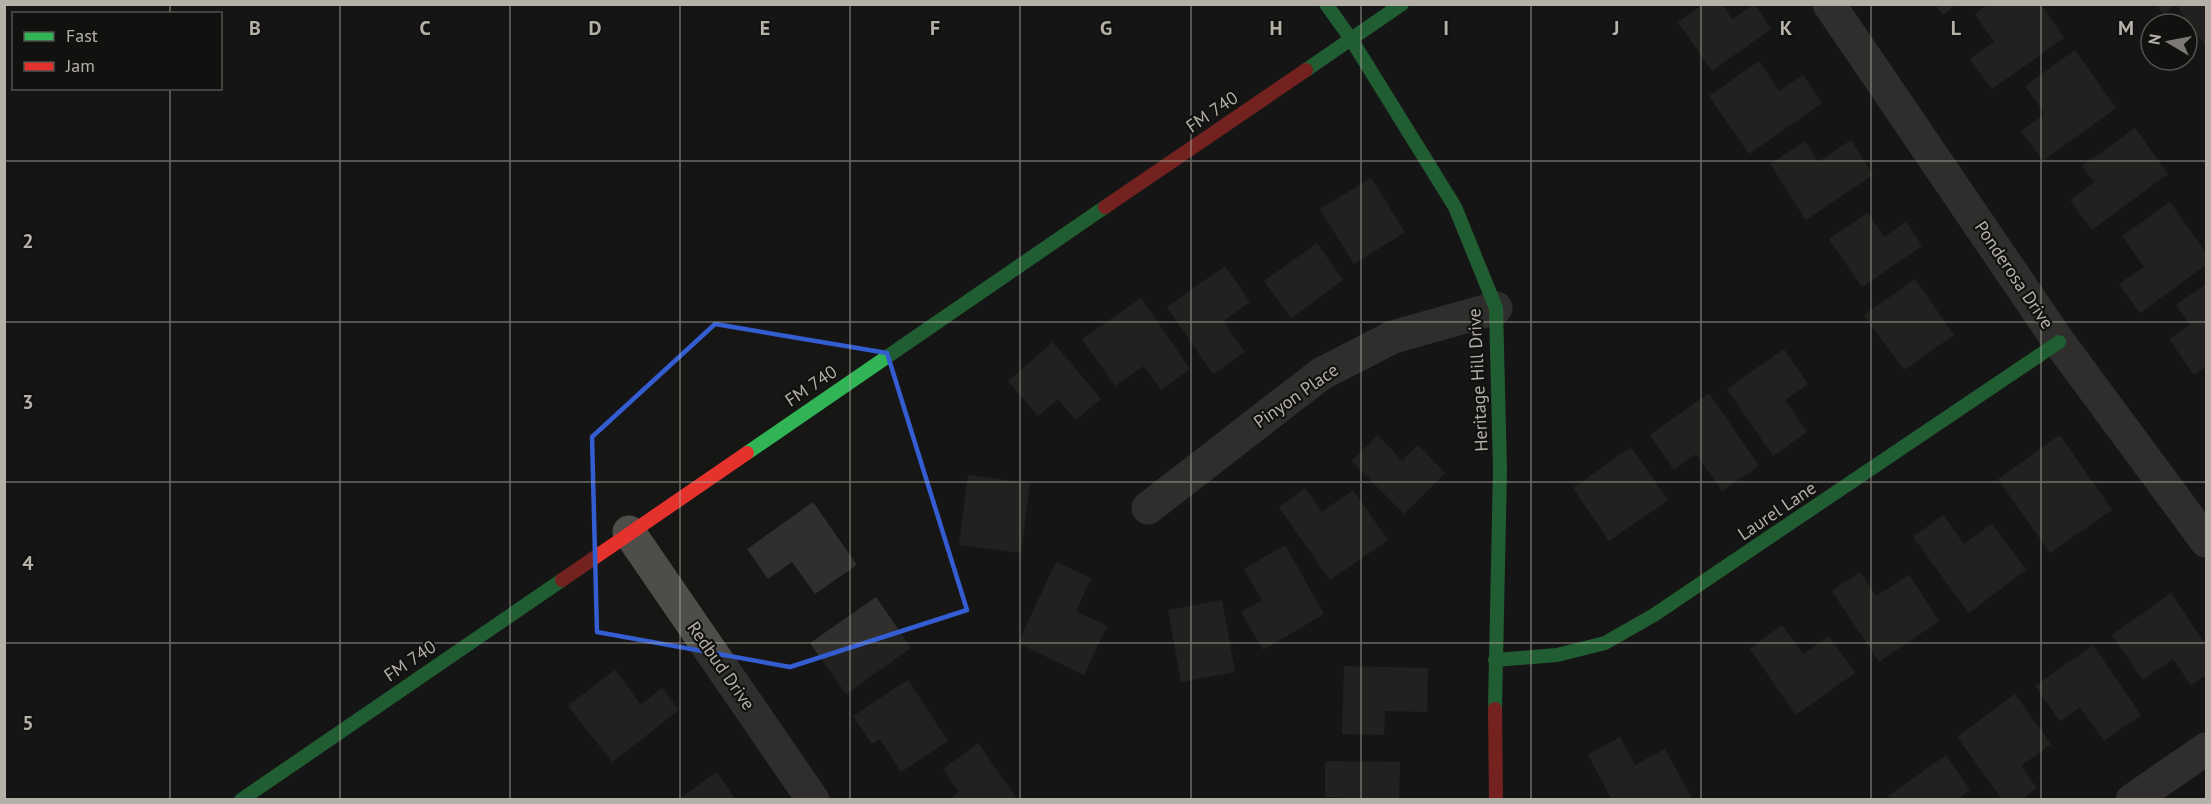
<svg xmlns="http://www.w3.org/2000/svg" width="2211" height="804" font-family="'PT Sans',sans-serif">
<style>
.building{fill:#302f2e}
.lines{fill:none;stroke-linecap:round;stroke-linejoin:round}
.street{stroke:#4e4d4a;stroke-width:33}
.fast{stroke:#30b455;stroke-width:14}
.jam{stroke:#e5322d;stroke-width:14}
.marked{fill:none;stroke:#345dd1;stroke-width:4.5;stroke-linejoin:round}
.grid{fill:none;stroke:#b5b0a8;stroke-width:1.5;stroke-opacity:0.55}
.labels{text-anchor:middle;stroke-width:4.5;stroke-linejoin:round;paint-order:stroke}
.street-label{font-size:18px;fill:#b5b0a8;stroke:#111110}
.grid-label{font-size:20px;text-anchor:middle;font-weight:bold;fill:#b5b0a8;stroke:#111110;stroke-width:4.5;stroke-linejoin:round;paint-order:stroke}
</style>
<rect width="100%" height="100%" fill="#161615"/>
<g class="building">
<polygon points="1704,4 1722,4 1732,19 1755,4 1771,29 1712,71 1678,22"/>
<polygon points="1935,4 1957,4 1943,15"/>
<polygon points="1988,4 2041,4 2064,38 1992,89 1970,59 1994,42 1975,14"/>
<polygon points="2156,4 2206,4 2206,45 2205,46 2176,5 2163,14"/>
<polygon points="2075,50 2116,108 2043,161 2021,131 2045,114 2025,86"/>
<polygon points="1759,61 1779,91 1803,75 1822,103 1749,154 1709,96"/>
<polygon points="2135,128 2168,174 2092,230 2070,200 2094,182 2082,166"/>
<polygon points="1851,140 1873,175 1806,220 1770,164 1805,141 1818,162"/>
<polygon points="1371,178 1405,232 1354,264 1320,209"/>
<polygon points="2170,202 2206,253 2206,265 2140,313 2119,284 2144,267 2122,236"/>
<polygon points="1868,213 1884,237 1906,222 1922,246 1862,287 1829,239"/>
<polygon points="1317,243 1343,280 1291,318 1264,281"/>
<polygon points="1225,266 1250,302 1223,321 1245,352 1213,374 1167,307"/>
<polygon points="1915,279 1954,335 1904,370 1864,315"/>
<polygon points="2206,284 2206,366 2194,375 2169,339 2190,325 2176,305"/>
<polygon points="1141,298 1190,369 1161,390 1144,366 1115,386 1082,339"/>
<polygon points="1053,342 1101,399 1076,420 1058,399 1038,416 1008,381"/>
<polygon points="1784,349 1808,384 1785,400 1807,432 1773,456 1727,389"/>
<polygon points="1709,393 1759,466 1722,491 1696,454 1674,470 1650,435"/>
<polygon points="1378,435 1402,461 1418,445 1445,473 1404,514 1352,461"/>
<polygon points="2060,435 2112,510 2050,553 1998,479"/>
<polygon points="1631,447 1668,500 1609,541 1573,488"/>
<polygon points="968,475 1030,483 1021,553 959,545"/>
<polygon points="1305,488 1322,512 1353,490 1388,540 1330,580 1279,507"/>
<polygon points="813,502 857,565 815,594 792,562 768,579 747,549"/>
<polygon points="1943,515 1964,544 1992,524 2026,570 1969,613 1913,537"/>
<polygon points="1285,545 1324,614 1263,650 1241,612 1262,600 1244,569"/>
<polygon points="1056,562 1091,578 1076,611 1107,626 1084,675 1018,643"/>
<polygon points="1860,572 1876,596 1909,575 1939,621 1879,662 1832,591"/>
<polygon points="2171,593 2206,645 2206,675 2191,685 2173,659 2143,680 2112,635"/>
<polygon points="876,597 911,648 846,694 810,643"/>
<polygon points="1222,600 1235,672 1181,682 1168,610"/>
<polygon points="1782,625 1803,654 1829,636 1855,673 1796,715 1750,649"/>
<polygon points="2093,645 2141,715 2104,741 2080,707 2060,721 2035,686"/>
<polygon points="1344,666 1428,668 1427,712 1385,711 1384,735 1342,734"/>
<polygon points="615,670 641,705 662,688 679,710 612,762 568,706"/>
<polygon points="908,680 948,741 901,772 880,739 872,744 853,716"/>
<polygon points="2015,694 2051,744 2021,766 2037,788 2021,800 2003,800 1957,737"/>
<polygon points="1620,737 1635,765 1665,749 1691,797 1687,800 1612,800 1588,755"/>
<polygon points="978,743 1018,800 949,800 959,792 943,769"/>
<polygon points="1946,755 1970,790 1956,800 1890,800 1888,796"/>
<polygon points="1325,761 1400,762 1399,800 1340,800 1340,797 1325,797"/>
<polygon points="717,772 735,799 738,797 740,800 677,800"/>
</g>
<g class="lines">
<g class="street">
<polyline points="1829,4 2059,342 2206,541"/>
<polyline points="1148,508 1321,374 1393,337 1496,308"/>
<polyline points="629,532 813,800"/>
<polyline points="2132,800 2206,749"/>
</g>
<g class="fast">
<polyline points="1326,4 1351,39 1455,207 1496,308 1500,470 1495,709"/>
<polyline points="1306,70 1402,4"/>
<polyline points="747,453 1105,207"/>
<polyline points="1495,660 1557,655 1605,643 1654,615 2059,342"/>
<polyline points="241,800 562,580"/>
</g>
<g class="jam">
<polyline points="1105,207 1306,70"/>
<polyline points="562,580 747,453"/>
<polyline points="1495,709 1496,800"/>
</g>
</g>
<path d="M0 0H2211V804H0ZM715 324 887 353 967 610 790 667 597 632 592 437Z" fill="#161615" fill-opacity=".55" fill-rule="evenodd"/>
<path class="marked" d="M715 324 887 353 967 610 790 667 597 632 592 437Z"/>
<path class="grid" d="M170 4V14M340 4V800M510 4V800M680 4V800M850 4V800M1020 4V800M1191 4V800M1361 4V800M1531 4V800M1701 4V800M1871 4V800M2041 4V800M170 88V800M4 161H2206M4 322H2206M4 482H2206M4 643H2206"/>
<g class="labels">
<g class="street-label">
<text transform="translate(1212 112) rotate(-34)" y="6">FM 740</text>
<text transform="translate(2014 275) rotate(56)" y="6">Ponderosa Drive</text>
<text transform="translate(1478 380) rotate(-93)" y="6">Heritage Hill Drive</text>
<text transform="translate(811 386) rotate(-34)" y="6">FM 740</text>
<text transform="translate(1296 396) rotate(-35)" y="6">Pinyon Place</text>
<text transform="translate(1777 511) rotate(-34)" y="6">Laurel Lane</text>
<text transform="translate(410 661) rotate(-34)" y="6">FM 740</text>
<text transform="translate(721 666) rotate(55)" y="6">Redbud Drive</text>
</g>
</g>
<g class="grid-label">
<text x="255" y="35">B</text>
<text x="425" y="35">C</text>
<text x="595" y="35">D</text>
<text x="765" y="35">E</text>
<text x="935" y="35">F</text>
<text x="1106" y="35">G</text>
<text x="1276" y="35">H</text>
<text x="1446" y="35">I</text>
<text x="1616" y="35">J</text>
<text x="1786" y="35">K</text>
<text x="1956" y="35">L</text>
<text x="2126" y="35">M</text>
<text x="28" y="248">2</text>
<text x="28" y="409">3</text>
<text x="28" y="570">4</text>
<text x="28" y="730">5</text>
</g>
<rect width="2211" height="804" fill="none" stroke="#b5b0a8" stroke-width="12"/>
<rect x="12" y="12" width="210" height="78" fill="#111110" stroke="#53514d" stroke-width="1.5"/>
<rect x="24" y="32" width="30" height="9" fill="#30b455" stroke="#53514d" stroke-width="1.5"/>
<text x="66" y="42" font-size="18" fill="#b5b0a8">Fast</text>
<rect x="24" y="62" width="30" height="9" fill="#e5322d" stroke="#53514d" stroke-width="1.5"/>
<text x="66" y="72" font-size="18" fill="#b5b0a8">Jam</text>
<g transform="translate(2169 42) rotate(280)"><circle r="28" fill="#111110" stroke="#53514d" stroke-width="1.5"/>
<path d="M0-4.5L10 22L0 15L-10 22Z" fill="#7d7a75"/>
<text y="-9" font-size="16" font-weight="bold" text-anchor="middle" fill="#b5b0a8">N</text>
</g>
</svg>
